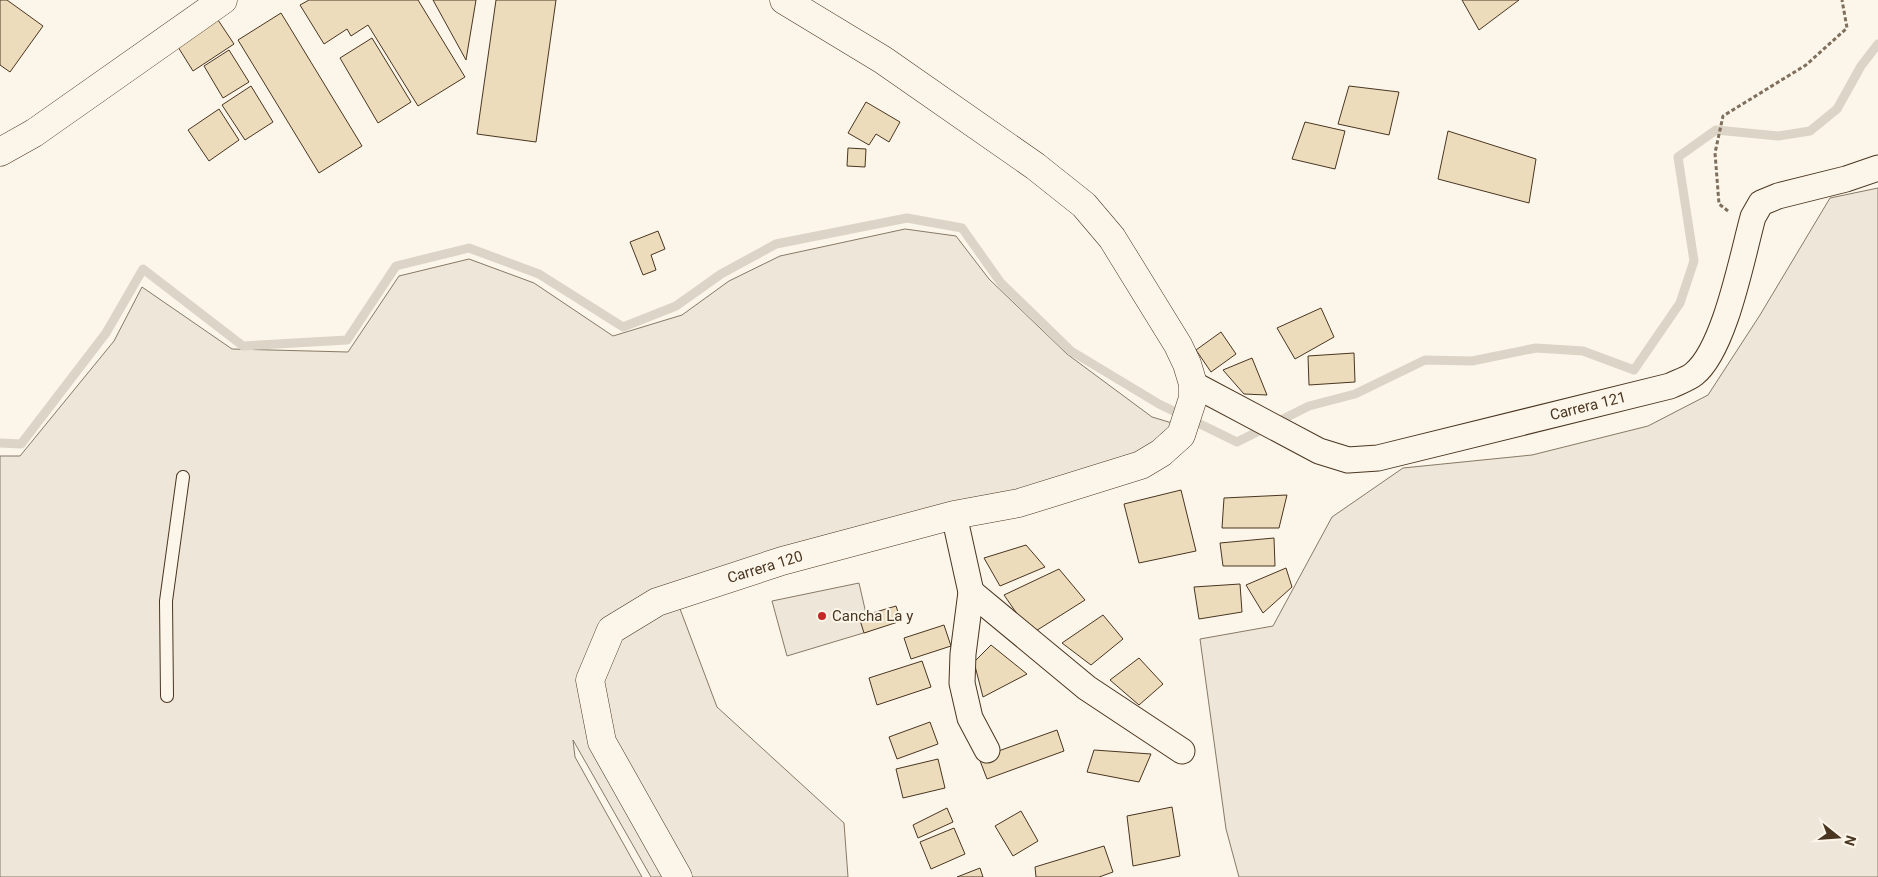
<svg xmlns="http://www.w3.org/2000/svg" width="1878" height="877" font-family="Roboto,sans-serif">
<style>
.green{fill:#ede6d9;stroke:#887966}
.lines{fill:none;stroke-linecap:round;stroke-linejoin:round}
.stream{stroke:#dcd4c6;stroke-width:9}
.building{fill:#ecdcbc;stroke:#4a3520}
.lane-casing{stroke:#4a3520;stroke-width:14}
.street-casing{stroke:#4a3520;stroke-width:27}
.secondary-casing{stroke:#4a3520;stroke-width:29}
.path{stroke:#7f6f5c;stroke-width:3;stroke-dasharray:4 2.5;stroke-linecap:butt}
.lane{stroke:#fbf6e9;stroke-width:12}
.street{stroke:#fbf6e9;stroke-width:25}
.secondary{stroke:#fbf6e9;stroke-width:28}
.poi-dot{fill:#c62828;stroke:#fbf6e9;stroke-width:2}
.labels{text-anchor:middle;stroke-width:4;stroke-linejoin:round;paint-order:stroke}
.street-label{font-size:15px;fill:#4a3520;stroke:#fbf6e9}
.poi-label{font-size:15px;fill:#4a3520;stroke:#fbf6e9;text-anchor:start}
</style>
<rect width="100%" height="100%" fill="#fbf6e9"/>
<g class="green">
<polygon points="1878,188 1878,877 1239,877 1226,829 1200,639 1273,626 1332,517 1403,468 1532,455 1648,426 1708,395 1760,315 1830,198"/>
<polygon points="905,229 956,236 989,279 1067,354 1152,417 1172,423 1175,429 1103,476 671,585 717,707 844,823 848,877 651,877 573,740 575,757 642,877 0,877 0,456 20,456 114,341 142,287 232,349 348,352 399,276 469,259 534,283 613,336 682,315 729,281 780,256"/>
<polygon points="859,583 870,631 787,656 772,601"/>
</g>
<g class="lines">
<polyline class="stream" points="0,443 21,444 106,333 143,269 243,346 347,340 396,266 469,248 539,274 623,327 676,306 721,274 776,244 907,218 962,228 1001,283 1071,351 1159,404 1237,442 1309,406 1355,394 1425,360 1472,361 1536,348 1583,351 1634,370 1680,303 1694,261 1678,157 1716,130 1778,136 1810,131 1837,109 1861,66 1878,44"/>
</g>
<g class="building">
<polygon points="0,0 7,0 43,26 10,72 0,65"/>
<polygon points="309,0 418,0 465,77 418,106 368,25 351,36 347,29 324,44 300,5"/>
<polygon points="433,0 476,0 466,60"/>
<polygon points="496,0 556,0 536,142 477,134"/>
<polygon points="1462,0 1519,0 1479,30"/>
<polygon points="281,13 362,146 319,173 238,40"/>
<polygon points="218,20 234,44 193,71 178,47"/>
<polygon points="372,38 411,102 378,123 340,58"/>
<polygon points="229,50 249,82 223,98 204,66"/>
<polygon points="251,86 273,122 245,140 222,105"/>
<polygon points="1349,86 1399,92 1389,135 1338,124"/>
<polygon points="866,102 900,122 889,142 876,134 869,145 848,133"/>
<polygon points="219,109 239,140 209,161 188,130"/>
<polygon points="1305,122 1345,131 1335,169 1292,159"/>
<polygon points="1448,131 1536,159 1529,203 1438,179"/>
<polygon points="848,148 866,149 865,167 847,166"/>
<polygon points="658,231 665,249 651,255 656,270 643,275 630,242"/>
<polygon points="1321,308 1334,337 1295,359 1277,328"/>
<polygon points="1221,332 1236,354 1211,372 1196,350"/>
<polygon points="1354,353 1355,382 1309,385 1308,356"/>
<polygon points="1252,358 1267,395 1244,394 1223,370"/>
<polygon points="1181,490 1196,551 1139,563 1124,504"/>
<polygon points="1287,495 1279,528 1222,528 1224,498"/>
<polygon points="1274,538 1275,566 1223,566 1220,543"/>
<polygon points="1026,545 1045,567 1000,586 984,558"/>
<polygon points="1286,568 1292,587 1263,613 1246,585"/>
<polygon points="1059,569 1085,600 1031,634 1004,595"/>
<polygon points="1240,584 1242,612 1199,619 1194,587"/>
<polygon points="896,606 901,621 864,633 859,617"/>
<polygon points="1103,615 1123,639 1091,665 1062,643"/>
<polygon points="944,625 951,646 911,659 904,638"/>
<polygon points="991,645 1027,674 983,697 974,662"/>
<polygon points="1139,658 1163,684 1139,705 1110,680"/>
<polygon points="922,661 931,687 877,705 869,678"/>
<polygon points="930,722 938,744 897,759 889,737"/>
<polygon points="1057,730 1064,751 987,779 979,758"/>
<polygon points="1094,750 1151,754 1139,782 1087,772"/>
<polygon points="938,759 945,788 903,798 896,769"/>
<polygon points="1172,807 1180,856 1133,866 1127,816"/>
<polygon points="947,808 953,822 918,838 913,825"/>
<polygon points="1021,811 1038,841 1013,856 995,826"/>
<polygon points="954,828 965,854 931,869 920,842"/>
<polygon points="1104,846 1113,872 1099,877 1036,877 1035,867"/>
<polygon points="980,868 983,877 957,877"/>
</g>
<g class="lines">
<defs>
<polyline id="lane" points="167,696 166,601 183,477"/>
<g id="street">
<path d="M1193 384 1319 451 1348 460 1378 458 1670 386C1678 382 1688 379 1694 374 1725 349 1742 257 1753 217L1761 203 1778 196 1846 179 1878 168"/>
<polyline points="954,515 971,592 963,654 962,683 970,718 987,750"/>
<polyline points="971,592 1087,688 1182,751"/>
</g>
<g id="secondary">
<polyline points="0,152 34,133 223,0"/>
<polyline points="678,877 602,742 590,680 611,630 657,602 782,561 954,515 1019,503 1141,465 1161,453 1181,435 1193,398 1193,384 1187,364 1178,345 1112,238 1084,205 1035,166 883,60 784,0"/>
</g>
</defs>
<use href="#lane" class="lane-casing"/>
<use href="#street" class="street-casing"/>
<use href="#secondary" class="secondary-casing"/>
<polyline class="path" points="1728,211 1719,204 1715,153 1723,116 1806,65 1847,28 1842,0"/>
<use href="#lane" class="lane"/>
<use href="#street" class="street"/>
<use href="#secondary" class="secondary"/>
</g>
<circle class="poi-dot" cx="822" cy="616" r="5"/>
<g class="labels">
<g class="street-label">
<text transform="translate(1588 406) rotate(-14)" y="5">Carrera 121</text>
<text transform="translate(765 567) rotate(-17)" y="5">Carrera 120</text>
</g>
<g class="poi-label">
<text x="832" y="621">Cancha La y</text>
</g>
</g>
<g transform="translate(1838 837) rotate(107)" stroke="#fbf6e9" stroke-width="4" paint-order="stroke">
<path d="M0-4L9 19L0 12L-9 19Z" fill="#4a3520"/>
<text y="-8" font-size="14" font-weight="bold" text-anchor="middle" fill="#4a3520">N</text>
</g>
</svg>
